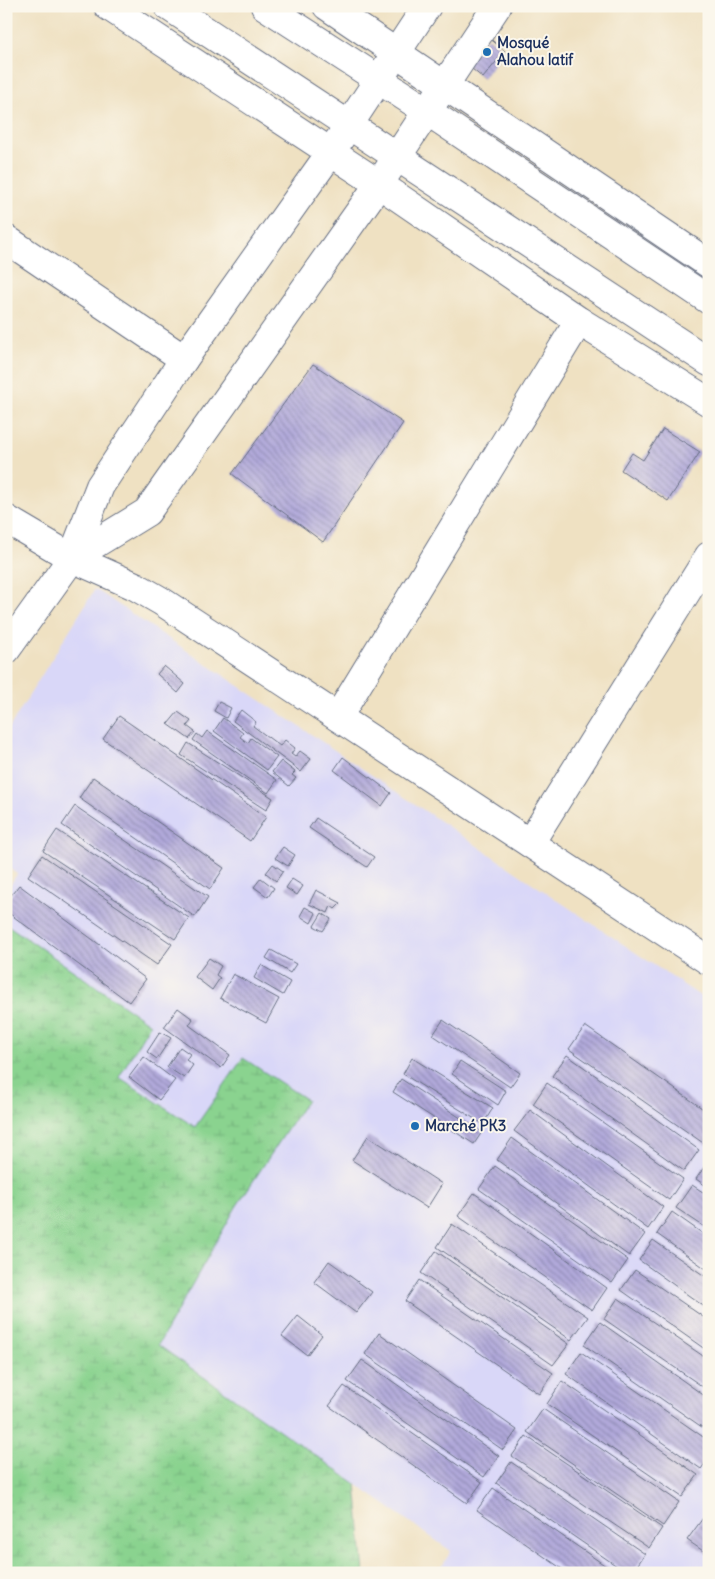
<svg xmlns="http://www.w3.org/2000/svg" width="715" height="1579" font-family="Delius,sans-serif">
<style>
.built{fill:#d9d7f8}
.wetland{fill:url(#wetland-marsh);stroke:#528176}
.building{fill:url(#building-back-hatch)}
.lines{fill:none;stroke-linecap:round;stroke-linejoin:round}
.minor-casing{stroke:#656d81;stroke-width:30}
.minor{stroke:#fff;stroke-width:28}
.poi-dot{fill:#1f6fb2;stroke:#fbf7ec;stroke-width:2}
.labels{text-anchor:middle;stroke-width:4;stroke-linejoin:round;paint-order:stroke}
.poi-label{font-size:15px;font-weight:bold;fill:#1b2f5e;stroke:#fbf7ec;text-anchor:start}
</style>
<defs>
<pattern id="wetland-marsh" width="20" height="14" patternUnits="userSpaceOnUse" patternTransform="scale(1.25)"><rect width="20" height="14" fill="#8ad38f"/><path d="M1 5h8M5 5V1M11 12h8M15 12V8" fill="none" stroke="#76b57e"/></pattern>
<pattern id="building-back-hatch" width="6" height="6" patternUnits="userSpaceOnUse" patternTransform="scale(1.25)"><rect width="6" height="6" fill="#b1a9da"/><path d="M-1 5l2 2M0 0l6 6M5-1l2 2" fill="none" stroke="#8f8ab4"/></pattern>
</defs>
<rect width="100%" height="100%" fill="#fbf7ec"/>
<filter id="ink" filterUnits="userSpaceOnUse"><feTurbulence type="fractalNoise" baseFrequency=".02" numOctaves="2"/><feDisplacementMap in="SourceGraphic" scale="10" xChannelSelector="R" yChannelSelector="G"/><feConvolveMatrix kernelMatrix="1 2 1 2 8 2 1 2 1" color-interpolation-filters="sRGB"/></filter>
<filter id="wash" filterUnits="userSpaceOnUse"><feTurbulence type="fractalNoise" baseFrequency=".0096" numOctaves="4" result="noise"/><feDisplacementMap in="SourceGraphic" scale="20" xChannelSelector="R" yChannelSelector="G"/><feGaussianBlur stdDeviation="1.12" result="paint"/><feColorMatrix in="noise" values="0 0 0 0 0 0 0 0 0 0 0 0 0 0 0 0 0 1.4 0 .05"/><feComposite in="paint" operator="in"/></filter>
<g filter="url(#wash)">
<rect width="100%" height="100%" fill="#efe1c2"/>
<polygon class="built" points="95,589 709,1002 709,1573 438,1573 451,1551 158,1345 236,1207 6,1044 6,892 17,874 6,866 6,733"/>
<polygon class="wetland" points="6,924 150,1024 119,1077 195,1127 243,1058 307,1100 236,1207 158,1345 356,1484 364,1573 6,1573"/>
<g id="blocks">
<g class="building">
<polygon points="488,37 505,51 483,78 466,64"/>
<polygon points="313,364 403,423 323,542 232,474"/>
<polygon points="663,429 700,452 668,501 621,470 632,453 643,460"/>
<polygon points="164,666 185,684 178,693 157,674"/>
<polygon points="219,702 231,708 226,718 214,711"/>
<polygon points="241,710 256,722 253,726 280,746 285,740 295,748 291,754 295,757 300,751 311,759 301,772 233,721"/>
<polygon points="178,712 191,721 187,726 195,732 189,739 168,724"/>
<polygon points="119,716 266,817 250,841 103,739"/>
<polygon points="223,718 243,733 240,737 248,743 251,738 277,757 267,770 214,731"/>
<polygon points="207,731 277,780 268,793 193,740 197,734 202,738"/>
<polygon points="188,743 273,798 266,810 181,755"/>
<polygon points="343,757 391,793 382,806 334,770"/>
<polygon points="281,761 295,772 292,775 296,778 289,786 272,772"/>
<polygon points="93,777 224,868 210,889 79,798"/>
<polygon points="75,806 208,897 195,917 62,825"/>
<polygon points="316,818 374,857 367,867 309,828"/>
<polygon points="57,830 189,918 175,939 43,851"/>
<polygon points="283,847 295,855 288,866 275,858"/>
<polygon points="42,855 172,944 157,965 28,876"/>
<polygon points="273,864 283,871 276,881 266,873"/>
<polygon points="261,878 274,888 268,897 254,887"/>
<polygon points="292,879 303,886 297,895 286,888"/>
<polygon points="19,885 146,979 129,1002 6,911 6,902"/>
<polygon points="316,890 341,903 335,909 331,906 328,913 309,904"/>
<polygon points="305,907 316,913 311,923 300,916"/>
<polygon points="322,913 331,919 323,931 314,926"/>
<polygon points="271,950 296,964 290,973 266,958"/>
<polygon points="209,958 221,966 216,975 220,978 212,990 195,977"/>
<polygon points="261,965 290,982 283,995 254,978"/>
<polygon points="233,974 279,999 266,1023 220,998"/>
<polygon points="178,1008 193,1019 189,1025 230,1055 221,1068 164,1027"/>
<polygon points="443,1020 520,1073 510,1087 433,1035"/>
<polygon points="585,1026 709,1113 709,1140 706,1145 569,1049"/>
<polygon points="160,1032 171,1038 157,1059 147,1052"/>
<polygon points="180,1047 190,1054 186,1060 193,1065 184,1078 167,1067"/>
<polygon points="567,1055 699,1150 684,1171 552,1076"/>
<polygon points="144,1057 175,1080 159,1100 129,1077"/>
<polygon points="412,1058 493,1108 483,1124 403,1074"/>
<polygon points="460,1061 506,1091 498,1105 452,1074"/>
<polygon points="401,1079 482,1132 474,1144 393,1092"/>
<polygon points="547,1083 683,1179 669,1200 533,1104"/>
<polygon points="530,1110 663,1207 648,1229 514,1131"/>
<polygon points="368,1136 442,1184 427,1208 352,1160"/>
<polygon points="512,1138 645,1234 629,1256 497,1160"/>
<polygon points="709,1160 709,1188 696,1179"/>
<polygon points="495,1166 628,1260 612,1283 479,1189"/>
<polygon points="692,1185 709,1196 709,1230 676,1208"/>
<polygon points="474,1193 607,1288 592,1310 458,1216"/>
<polygon points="672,1212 709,1238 709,1271 657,1234"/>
<polygon points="452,1224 588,1317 571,1340 437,1247"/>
<polygon points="653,1240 709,1279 709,1310 639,1260"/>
<polygon points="436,1251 569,1344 553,1365 421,1273"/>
<polygon points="329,1261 372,1292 356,1313 314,1282"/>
<polygon points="635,1270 709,1321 709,1352 621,1290"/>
<polygon points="419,1280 553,1373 539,1394 405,1301"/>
<polygon points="618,1298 709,1360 709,1391 604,1319"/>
<polygon points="298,1316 322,1335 307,1355 282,1336"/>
<polygon points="600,1322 709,1399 709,1432 584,1345"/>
<polygon points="379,1333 517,1430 503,1450 365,1354"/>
<polygon points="581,1352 709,1441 709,1458 701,1469 566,1374"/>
<polygon points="362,1360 499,1456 484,1477 347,1381"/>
<polygon points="562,1381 698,1475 682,1497 547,1404"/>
<polygon points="344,1386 482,1482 467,1503 329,1406"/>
<polygon points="543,1409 679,1502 663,1526 527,1432"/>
<polygon points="526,1436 662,1528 649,1548 512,1456"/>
<polygon points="511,1462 645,1554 632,1573 627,1573 496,1483"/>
<polygon points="493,1488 616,1573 568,1573 477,1510"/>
<polygon points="703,1518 709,1522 709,1555 687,1540"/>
</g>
</g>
</g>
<g filter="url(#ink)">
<use href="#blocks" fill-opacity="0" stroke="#656d81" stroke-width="1"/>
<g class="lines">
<defs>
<g id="minor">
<polyline points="108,6 379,184 579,321 709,402"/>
<polyline points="168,6 709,362"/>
<polyline points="265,6 427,111 709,300"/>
<polyline points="327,6 709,264"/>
<polyline points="6,239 184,359"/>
<polyline points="6,519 72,558 135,586 161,601 709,961"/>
<polyline points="72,558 147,512 379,184 497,6"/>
<polyline points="6,650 72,558 100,486 184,359 331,152 427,6"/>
<polyline points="338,717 579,321"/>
<polyline points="530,843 709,556"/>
</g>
</defs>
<use href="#minor" class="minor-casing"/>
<use href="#minor" class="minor"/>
</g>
</g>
<g class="poi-dot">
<circle cx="487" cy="52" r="5"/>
<circle cx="415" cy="1126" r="5"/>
</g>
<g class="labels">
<g class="poi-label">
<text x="497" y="48">Mosqué<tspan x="497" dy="17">Alahou latif</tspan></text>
<text x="425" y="1131">Marché PK3</text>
</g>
</g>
<rect width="715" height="1579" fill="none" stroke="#fbf7ec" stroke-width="25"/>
</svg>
